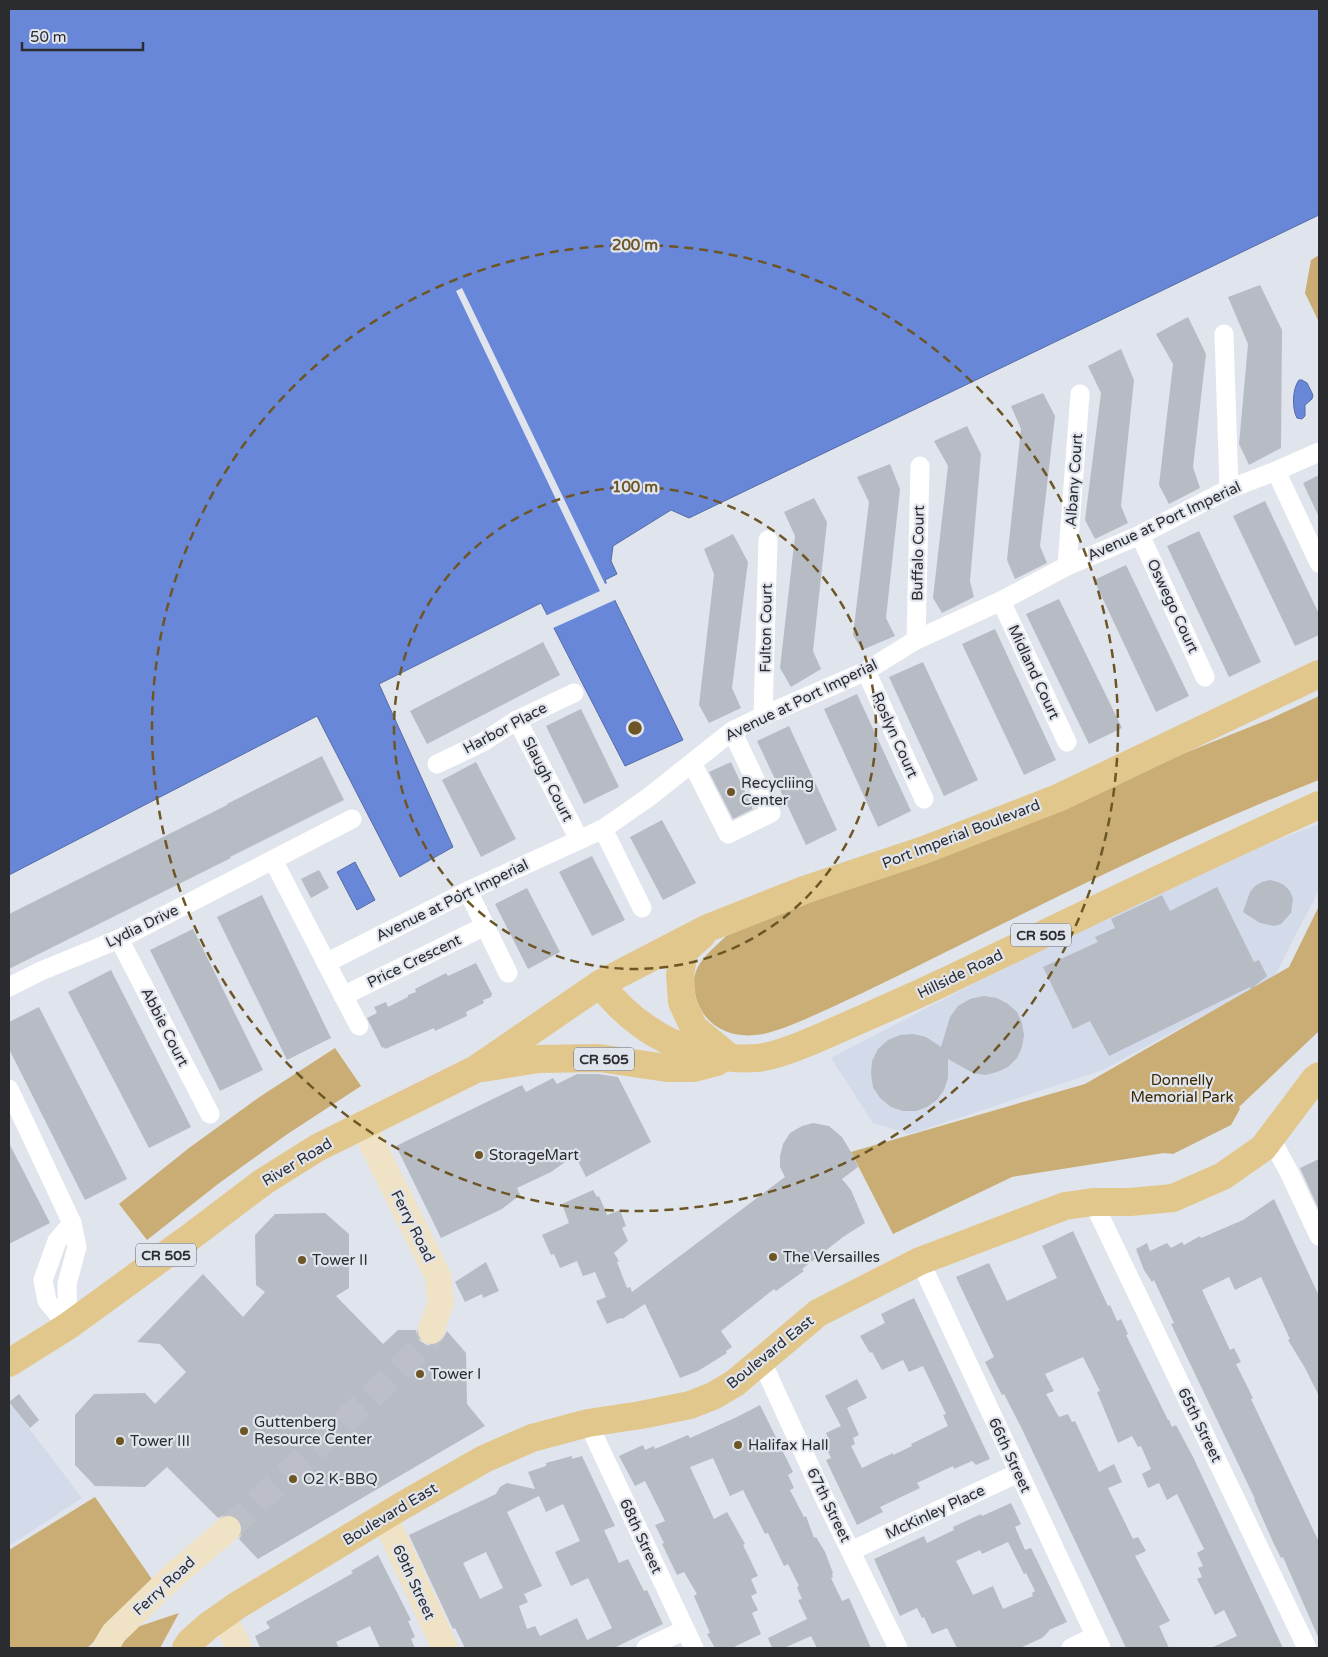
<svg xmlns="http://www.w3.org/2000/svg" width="1328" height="1657" font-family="'Varela Round',sans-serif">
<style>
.built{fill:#d3daea}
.green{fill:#c9ad74}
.water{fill:#6987d8;stroke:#566ca6}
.pier{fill:#e0e4ed}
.building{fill:#b7bbc4;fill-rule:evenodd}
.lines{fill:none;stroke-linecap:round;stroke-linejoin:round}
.secondary-tunnel{stroke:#bcbfc7;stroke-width:26;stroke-dasharray:26 13;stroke-linecap:butt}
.street{stroke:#fff;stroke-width:19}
.secondary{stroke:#f0e3c5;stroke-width:26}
.primary{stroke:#e2c78c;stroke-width:28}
.ring{fill:none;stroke:#6d5626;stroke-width:2.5;stroke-dasharray:9 6}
.poi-dot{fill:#6d5626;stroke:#e0e4ed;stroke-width:2}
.labels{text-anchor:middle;stroke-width:4.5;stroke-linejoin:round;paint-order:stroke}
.shield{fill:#e0e4ed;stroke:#616369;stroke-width:1}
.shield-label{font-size:14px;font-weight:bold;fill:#2b2c30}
.street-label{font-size:15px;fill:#2b2c30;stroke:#e0e4ed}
.poi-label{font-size:15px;fill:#2b2c30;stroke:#e0e4ed;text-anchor:start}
.park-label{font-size:15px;fill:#3a2800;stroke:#e0e4ed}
.centre{fill:#6d5626;stroke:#e0e4ed;stroke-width:2.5}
.ring-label{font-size:15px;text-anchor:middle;font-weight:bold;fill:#6d5626;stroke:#e0e4ed;stroke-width:4.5;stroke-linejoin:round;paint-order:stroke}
</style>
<rect width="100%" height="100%" fill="#e0e4ed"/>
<g class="built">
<polygon points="1319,824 1319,890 1274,977 1103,1070 910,1134 873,1123 831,1058 1162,885"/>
<polygon points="9,1402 82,1498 9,1546"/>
</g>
<g class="green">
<polygon points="1319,255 1319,322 1305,293 1311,260"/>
<path d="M1319 696V780C1198 827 1081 885 964 943 919 965 874 988 828 1009 807 1018 786 1029 763 1034 731 1040 703 1027 695 994 689 966 708 954 726 936L1270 719Z"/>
<polygon points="1319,906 1319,1031 1239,1107 1240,1109 1231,1125 1173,1154 1164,1153 1012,1177 893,1234 851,1152 1085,1084 1289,967"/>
<polygon points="335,1048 361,1086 286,1135 218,1184 147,1240 119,1204 189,1148 261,1096"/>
<polygon points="95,1497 156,1585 87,1648 9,1648 9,1550"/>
<polygon points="179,1613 160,1648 116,1648 137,1627"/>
</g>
<g class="water">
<polygon points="9,9 1319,9 1319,215 689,518 671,510 613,546 611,561 617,574 605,580 683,740 625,766 541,603 379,684 453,847 400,877 317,716 9,875"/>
<path d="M1299 380H1302L1307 383 1313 395 1312 399 1305 405V416L1302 419 1297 418C1292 409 1292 389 1299 380Z"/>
<polygon points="355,862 375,900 357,910 337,872"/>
</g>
<polygon class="pier" points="462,288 605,584 609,582 617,599 551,629 545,616 600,591 456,291"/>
<g class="building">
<polygon points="1260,285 1282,330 1281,448 1249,465 1239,444 1248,344 1228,297"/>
<polygon points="1188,317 1206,354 1193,467 1200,488 1169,504 1159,485 1173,364 1156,334"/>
<polygon points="1121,349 1134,380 1121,506 1128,523 1095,539 1085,520 1101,393 1088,366"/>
<polygon points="1043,393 1055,416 1040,546 1047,563 1015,579 1007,560 1021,429 1011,406"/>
<polygon points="967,426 981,454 970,581 974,597 942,613 933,598 948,466 934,441"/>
<polygon points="890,464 900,489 886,618 895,636 862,650 853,635 869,502 857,477"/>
<polygon points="1319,475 1319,517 1303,483"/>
<polygon points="814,498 827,522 813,651 821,669 791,687 780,668 795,536 784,512"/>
<polygon points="1265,501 1319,614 1319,635 1295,646 1233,516"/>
<polygon points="1199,531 1261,662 1229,677 1167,546"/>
<polygon points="733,534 748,562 732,688 741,708 709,723 699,705 714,574 704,549"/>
<polygon points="1126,565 1189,696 1156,712 1094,580"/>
<polygon points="1059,599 1122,728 1089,744 1026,614"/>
<polygon points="995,629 1056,760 1024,775 962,644"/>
<polygon points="543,642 560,675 427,744 410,711"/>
<polygon points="923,662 978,780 944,796 889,677"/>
<polygon points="857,694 911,811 878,827 824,709"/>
<polygon points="581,709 619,787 584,804 546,726"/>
<polygon points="789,726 837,830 806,845 757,741"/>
<polygon points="322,756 344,800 230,857 231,858 9,969 9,914 227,805 227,804"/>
<polygon points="476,762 516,839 481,857 442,780"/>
<polygon points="731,762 753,809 733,819 709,772"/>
<polygon points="662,820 696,883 663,900 630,837"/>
<polygon points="592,856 625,920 592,936 559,872"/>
<polygon points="319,870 329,888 311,898 301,879"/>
<polygon points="1270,880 1278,882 1284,885 1290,891 1293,899 1291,913 1281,924 1274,926 1260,923 1243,912 1250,892 1255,886 1262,882"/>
<polygon points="1217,887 1254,962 1259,960 1267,976 1251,989 1250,987 1109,1056 1090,1021 1073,1029 1043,967 1098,942 1095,937 1115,928 1111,919 1162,895 1170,911"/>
<polygon points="527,888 560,952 528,969 495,904"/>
<polygon points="262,895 331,1038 287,1060 217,917"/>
<polygon points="193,929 263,1070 220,1091 150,950"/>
<polygon points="476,963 492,994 491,997 483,1000 484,1003 466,1012 467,1016 435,1031 434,1028 385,1049 384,1047 382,1048 367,1018 377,1013 374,1007 386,1002 388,1007 408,997 408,995 416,992 415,989 446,973 448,976"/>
<polygon points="111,970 191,1127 149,1148 68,992"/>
<polygon points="984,996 997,998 1008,1004 1017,1012 1022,1023 1024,1035 1022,1047 1017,1058 1008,1067 997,1072 985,1075 973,1073 948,1059 948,1078 944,1090 937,1100 927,1107 916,1111 903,1111 891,1107 880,1098 873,1087 871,1074 872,1061 878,1049 888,1040 900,1035 913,1034 926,1037 941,1047 950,1017 958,1006 970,999"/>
<polygon points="39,1007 127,1179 85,1200 9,1049 9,1022"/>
<polygon points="577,1074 598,1074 618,1077 651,1142 586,1177 575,1155 551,1172 517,1188 520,1195 502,1209 441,1238 396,1146 522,1085 526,1092 553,1078 557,1084"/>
<polygon points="813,1123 829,1126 842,1137 851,1152 858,1167 842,1179 851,1190 865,1223 843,1237 802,1269 804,1271 776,1291 774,1289 721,1331 732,1347 726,1351 727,1353 698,1371 680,1378 645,1304 622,1319 621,1318 607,1324 596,1301 606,1297 595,1272 583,1276 577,1261 560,1268 554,1254 551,1255 542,1235 569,1223 562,1204 593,1190 597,1197 599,1196 607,1215 620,1210 626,1226 622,1228 628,1241 614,1253 619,1261 617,1262 627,1288 630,1287 632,1292 785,1177 780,1167 780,1156 783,1144 790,1133 802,1126"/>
<polygon points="9,1143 50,1223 9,1244"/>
<polygon points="1319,1159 1319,1210 1300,1168"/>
<polygon points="1274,1199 1319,1296 1319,1396 1305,1368 1288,1340 1290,1339 1261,1277 1235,1290 1229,1277 1202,1290 1230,1350 1234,1348 1241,1362 1236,1364 1253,1398 1251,1399 1319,1542 1319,1639 1283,1557 1281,1558 1273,1542 1254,1499 1255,1499 1171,1324 1174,1323 1154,1280 1152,1282 1144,1270 1136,1249 1147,1243 1150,1251 1167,1243 1171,1248 1182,1242 1184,1245 1200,1236 1201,1238 1243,1220"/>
<polygon points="325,1213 349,1234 349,1288 336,1296 383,1344 398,1330 416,1330 416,1334 420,1341 427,1345 434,1346 441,1342 447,1331 466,1353 467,1404 485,1426 258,1559 239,1539 242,1534 243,1527 239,1519 233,1515 226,1514 218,1518 167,1467 145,1487 95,1486 75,1465 75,1415 94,1394 145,1393 155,1404 186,1372 160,1344 137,1342 203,1274 243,1317 265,1292 256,1285 255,1235 275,1214"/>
<polygon points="1073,1231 1108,1306 1110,1305 1117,1321 1121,1319 1128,1334 1126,1335 1168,1420 1169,1420 1172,1427 1176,1425 1193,1457 1283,1648 1211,1648 1237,1636 1224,1610 1215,1615 1197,1579 1202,1577 1198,1568 1203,1566 1197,1553 1204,1549 1177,1494 1167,1500 1159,1483 1148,1488 1142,1474 1151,1469 1141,1446 1138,1447 1132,1436 1118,1443 1097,1392 1100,1391 1083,1357 1045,1374 1054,1391 1046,1394 1059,1417 1068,1414 1072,1422 1075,1421 1099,1472 1114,1464 1122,1482 1108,1488 1133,1539 1138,1537 1146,1551 1135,1556 1170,1621 1159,1626 1169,1648 1126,1648 1021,1427 1004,1394 1002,1395 985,1362 994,1357 956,1277 989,1263 1007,1301 1057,1278 1042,1246"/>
<polygon points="486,1262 499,1291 483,1298 482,1294 465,1302 455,1282"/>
<polygon points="914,1298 990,1459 976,1465 972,1461 954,1469 953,1466 917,1483 920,1488 880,1507 883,1512 857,1525 826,1460 831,1458 824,1443 830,1441 826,1433 841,1426 825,1396 857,1379 867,1398 847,1408 859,1435 853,1438 855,1444 851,1446 862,1468 893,1453 893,1455 912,1446 911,1444 948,1426 943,1415 946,1414 923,1366 909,1372 903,1360 882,1370 872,1352 870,1353 860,1336 885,1323 881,1314"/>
<polygon points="19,1394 39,1420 30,1428 9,1402"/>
<polygon points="760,1405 793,1472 788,1475 794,1488 790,1490 804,1517 806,1516 814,1538 816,1537 825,1552 833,1573 832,1574 833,1577 831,1578 842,1601 849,1598 871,1648 817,1648 811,1636 784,1648 772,1648 768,1638 807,1619 798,1600 802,1599 797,1587 799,1586 788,1564 784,1566 768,1533 765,1534 743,1490 730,1496 713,1458 690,1467 714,1519 727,1512 745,1544 743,1545 758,1576 751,1579 757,1593 751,1596 758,1610 752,1613 761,1634 732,1648 715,1648 707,1634 710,1633 694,1596 697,1594 684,1572 677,1575 662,1544 664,1543 655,1525 665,1521 645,1481 635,1486 619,1456 643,1445 645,1450 654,1446 655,1449 688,1435 690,1438 737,1417"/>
<path d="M572 1456V1459L582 1456 615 1526 604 1530 619 1563 628 1559 644 1591 647 1590 663 1624 614 1648H465L455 1628 453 1629 409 1535 496 1494 500 1487 507 1483 535 1489 528 1472 546 1466V1463ZM539 1496 546 1512 563 1504 580 1541 555 1552 571 1586 588 1578 612 1628 587 1640 577 1618 540 1636 535 1626 527 1629 519 1606 528 1602 524 1594 542 1586 507 1512ZM486 1552 503 1588 480 1599 463 1563Z"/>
<path d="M1011 1503 1021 1524 1015 1527 1025 1550 1031 1548 1067 1622 1049 1630V1631L1042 1638 1020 1648H957L947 1628 932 1634 924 1617 922 1618 917 1608 900 1616 874 1559 924 1536 927 1543 954 1530 953 1527 981 1514 982 1516ZM1008 1542 1024 1574 1026 1573 1035 1591 1032 1593 1033 1596 1003 1609 993 1586 973 1595 956 1561 980 1550 982 1554Z"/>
<polygon points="378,1555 411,1620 408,1621 415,1637 411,1639 415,1648 380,1648 370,1626 336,1642 339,1648 260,1648 255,1636 270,1628 266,1622 353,1573 351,1571"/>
</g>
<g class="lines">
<polyline class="secondary-tunnel" points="228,1529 374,1394 427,1342 431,1331"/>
<g class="street">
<polyline points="1224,334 1229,489"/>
<polyline points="1276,471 1319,563"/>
<polyline points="1140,535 1205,677"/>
<polyline points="1067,566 1080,394"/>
<polyline points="1001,601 1067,742"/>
<polyline points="916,640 920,466"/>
<polyline points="866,671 924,799"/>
<polyline points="763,716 768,540"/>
<polyline points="517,720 579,839"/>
<polyline points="692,763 728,834 771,813 732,731"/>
<polyline points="437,764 483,742 517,720 574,693"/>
<polyline points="603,829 642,908"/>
<polyline points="273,860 359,1026"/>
<polyline points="468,891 508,973"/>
<polyline points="119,939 210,1114"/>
<polyline points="326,963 468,891 603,829 649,797 732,731 763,716 866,671 916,640 1001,601 1067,566 1140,535 1229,489 1276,471 1319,452"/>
<polyline points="9,987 41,971 119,939 352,819"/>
<polyline points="343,996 485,926"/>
<polyline points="9,1089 72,1223 77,1247 67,1284 68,1326"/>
<polyline points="1271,1139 1289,1172 1319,1236"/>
<polyline points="1093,1202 1307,1648"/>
<polyline points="920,1261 1101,1648"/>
<polyline points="68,1326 47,1301 43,1280 57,1241 72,1223"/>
<polyline points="762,1362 823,1495 898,1648"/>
<polyline points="588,1423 694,1648"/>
<polyline points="851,1551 1018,1473"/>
<polyline points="646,1648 685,1630"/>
<polyline points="1071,1648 1095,1636"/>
</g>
<g class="secondary">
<polyline points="363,1125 438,1276 441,1302 431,1331"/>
<polyline points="384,1516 445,1648"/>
<polyline points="223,1615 239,1648"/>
<polyline points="105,1648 114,1633 174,1575 228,1529"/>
</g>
<g class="primary">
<polyline points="702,935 684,951 680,975 682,1002 694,1028 729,1057"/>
<path d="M600 984C639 1034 693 1062 756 1058 776 1057 810 1042 828 1034 866 1017 904 1001 942 983 1067 923 1192 862 1319 805"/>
<polyline points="483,1068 538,1059 599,1058 667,1068 694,1068 717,1062"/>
<polyline points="9,1363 68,1326 193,1235 263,1182 317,1148 476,1069 600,984 708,928 804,890 924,850 1058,798 1319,674"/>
<polyline points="186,1648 190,1642 208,1626 238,1605 400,1507 484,1459 532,1438 588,1423 641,1415 690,1405 713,1396 735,1383 818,1313 920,1261 1065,1206 1093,1202 1130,1202 1173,1198 1223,1176 1263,1148 1315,1079 1319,1076"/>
</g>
</g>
<g class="ring">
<circle cx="635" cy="728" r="241"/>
<circle cx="635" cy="728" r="483"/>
</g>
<g class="poi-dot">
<circle cx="731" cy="792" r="5"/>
<circle cx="479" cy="1155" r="5"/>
<circle cx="773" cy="1257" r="5"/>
<circle cx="302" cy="1260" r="5"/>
<circle cx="420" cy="1374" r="5"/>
<circle cx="244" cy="1431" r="5"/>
<circle cx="120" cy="1441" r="5"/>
<circle cx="738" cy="1445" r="5"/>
<circle cx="293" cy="1479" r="5"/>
</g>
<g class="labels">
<g class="shield">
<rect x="1011" y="923.5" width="60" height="23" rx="4"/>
<rect x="574" y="1047.5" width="60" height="23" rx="4"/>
<rect x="136" y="1243.5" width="60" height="23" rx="4"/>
</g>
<g class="shield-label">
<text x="1041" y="940">CR 505</text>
<text x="604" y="1064">CR 505</text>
<text x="166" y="1260">CR 505</text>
</g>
<g class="street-label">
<text transform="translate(1074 480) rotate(-86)" y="5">Albany Court</text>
<text transform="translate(1164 521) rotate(-25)" y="5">Avenue at Port Imperial</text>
<text transform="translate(918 553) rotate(-89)" y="5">Buffalo Court</text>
<text transform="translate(1173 606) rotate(65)" y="5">Oswego Court</text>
<text transform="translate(766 628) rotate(-89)" y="5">Fulton Court</text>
<text transform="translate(1034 672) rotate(65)" y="5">Midland Court</text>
<text transform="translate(801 700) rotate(-26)" y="5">Avenue at Port Imperial</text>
<text transform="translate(505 728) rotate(-28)" y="5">Harbor Place</text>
<text transform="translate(895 735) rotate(66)" y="5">Roslyn Court</text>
<text transform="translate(548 779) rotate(63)" y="5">Slaugh Court</text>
<text transform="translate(961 834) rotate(-21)" y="5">Port Imperial Boulevard</text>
<text transform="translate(452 900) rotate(-26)" y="5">Avenue at Port Imperial</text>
<text transform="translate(142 926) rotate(-26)" y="5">Lydia Drive</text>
<text transform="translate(414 961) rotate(-26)" y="5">Price Crescent</text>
<text transform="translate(960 974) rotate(-26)" y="5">Hillside Road</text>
<text transform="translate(165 1027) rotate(63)" y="5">Abbie Court</text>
<text transform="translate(297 1162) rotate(-31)" y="5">River Road</text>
<text transform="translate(413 1226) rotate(63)" y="5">Ferry Road</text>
<text transform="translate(770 1352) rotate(-39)" y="5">Boulevard East</text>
<text transform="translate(1200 1425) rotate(64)" y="5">65th Street</text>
<text transform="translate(1010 1455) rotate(65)" y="5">66th Street</text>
<text transform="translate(829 1505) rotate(64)" y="5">67th Street</text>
<text transform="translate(935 1512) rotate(-25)" y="5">McKinley Place</text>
<text transform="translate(390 1514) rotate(-31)" y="5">Boulevard East</text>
<text transform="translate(641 1536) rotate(65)" y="5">68th Street</text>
<text transform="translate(414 1582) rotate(65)" y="5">69th Street</text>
<text transform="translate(164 1586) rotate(-43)" y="5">Ferry Road</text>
</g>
<g class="poi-label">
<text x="741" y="788">Recycliing<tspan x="741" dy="17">Center</tspan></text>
<text x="489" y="1160">StorageMart</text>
<text x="783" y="1262">The Versailles</text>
<text x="312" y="1265">Tower II</text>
<text x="430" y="1379">Tower I</text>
<text x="254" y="1427">Guttenberg<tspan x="254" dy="17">Resource Center</tspan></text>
<text x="130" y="1446">Tower III</text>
<text x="748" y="1450">Halifax Hall</text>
<text x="303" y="1484">O2 K-BBQ</text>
</g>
<g class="park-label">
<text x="1182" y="1085">Donnelly<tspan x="1182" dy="17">Memorial Park</tspan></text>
</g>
</g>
<circle cx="635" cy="728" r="8" class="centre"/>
<g class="ring-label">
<text x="635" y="250">200 m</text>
<text x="635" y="492">100 m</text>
</g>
<rect width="1328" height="1657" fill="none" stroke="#2b2c30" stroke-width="20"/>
<path d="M22 42v8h121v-8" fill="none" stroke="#2b2c30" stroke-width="2.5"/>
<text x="30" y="42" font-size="15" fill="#2b2c30" stroke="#e0e4ed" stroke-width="4" paint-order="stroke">50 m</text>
</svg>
